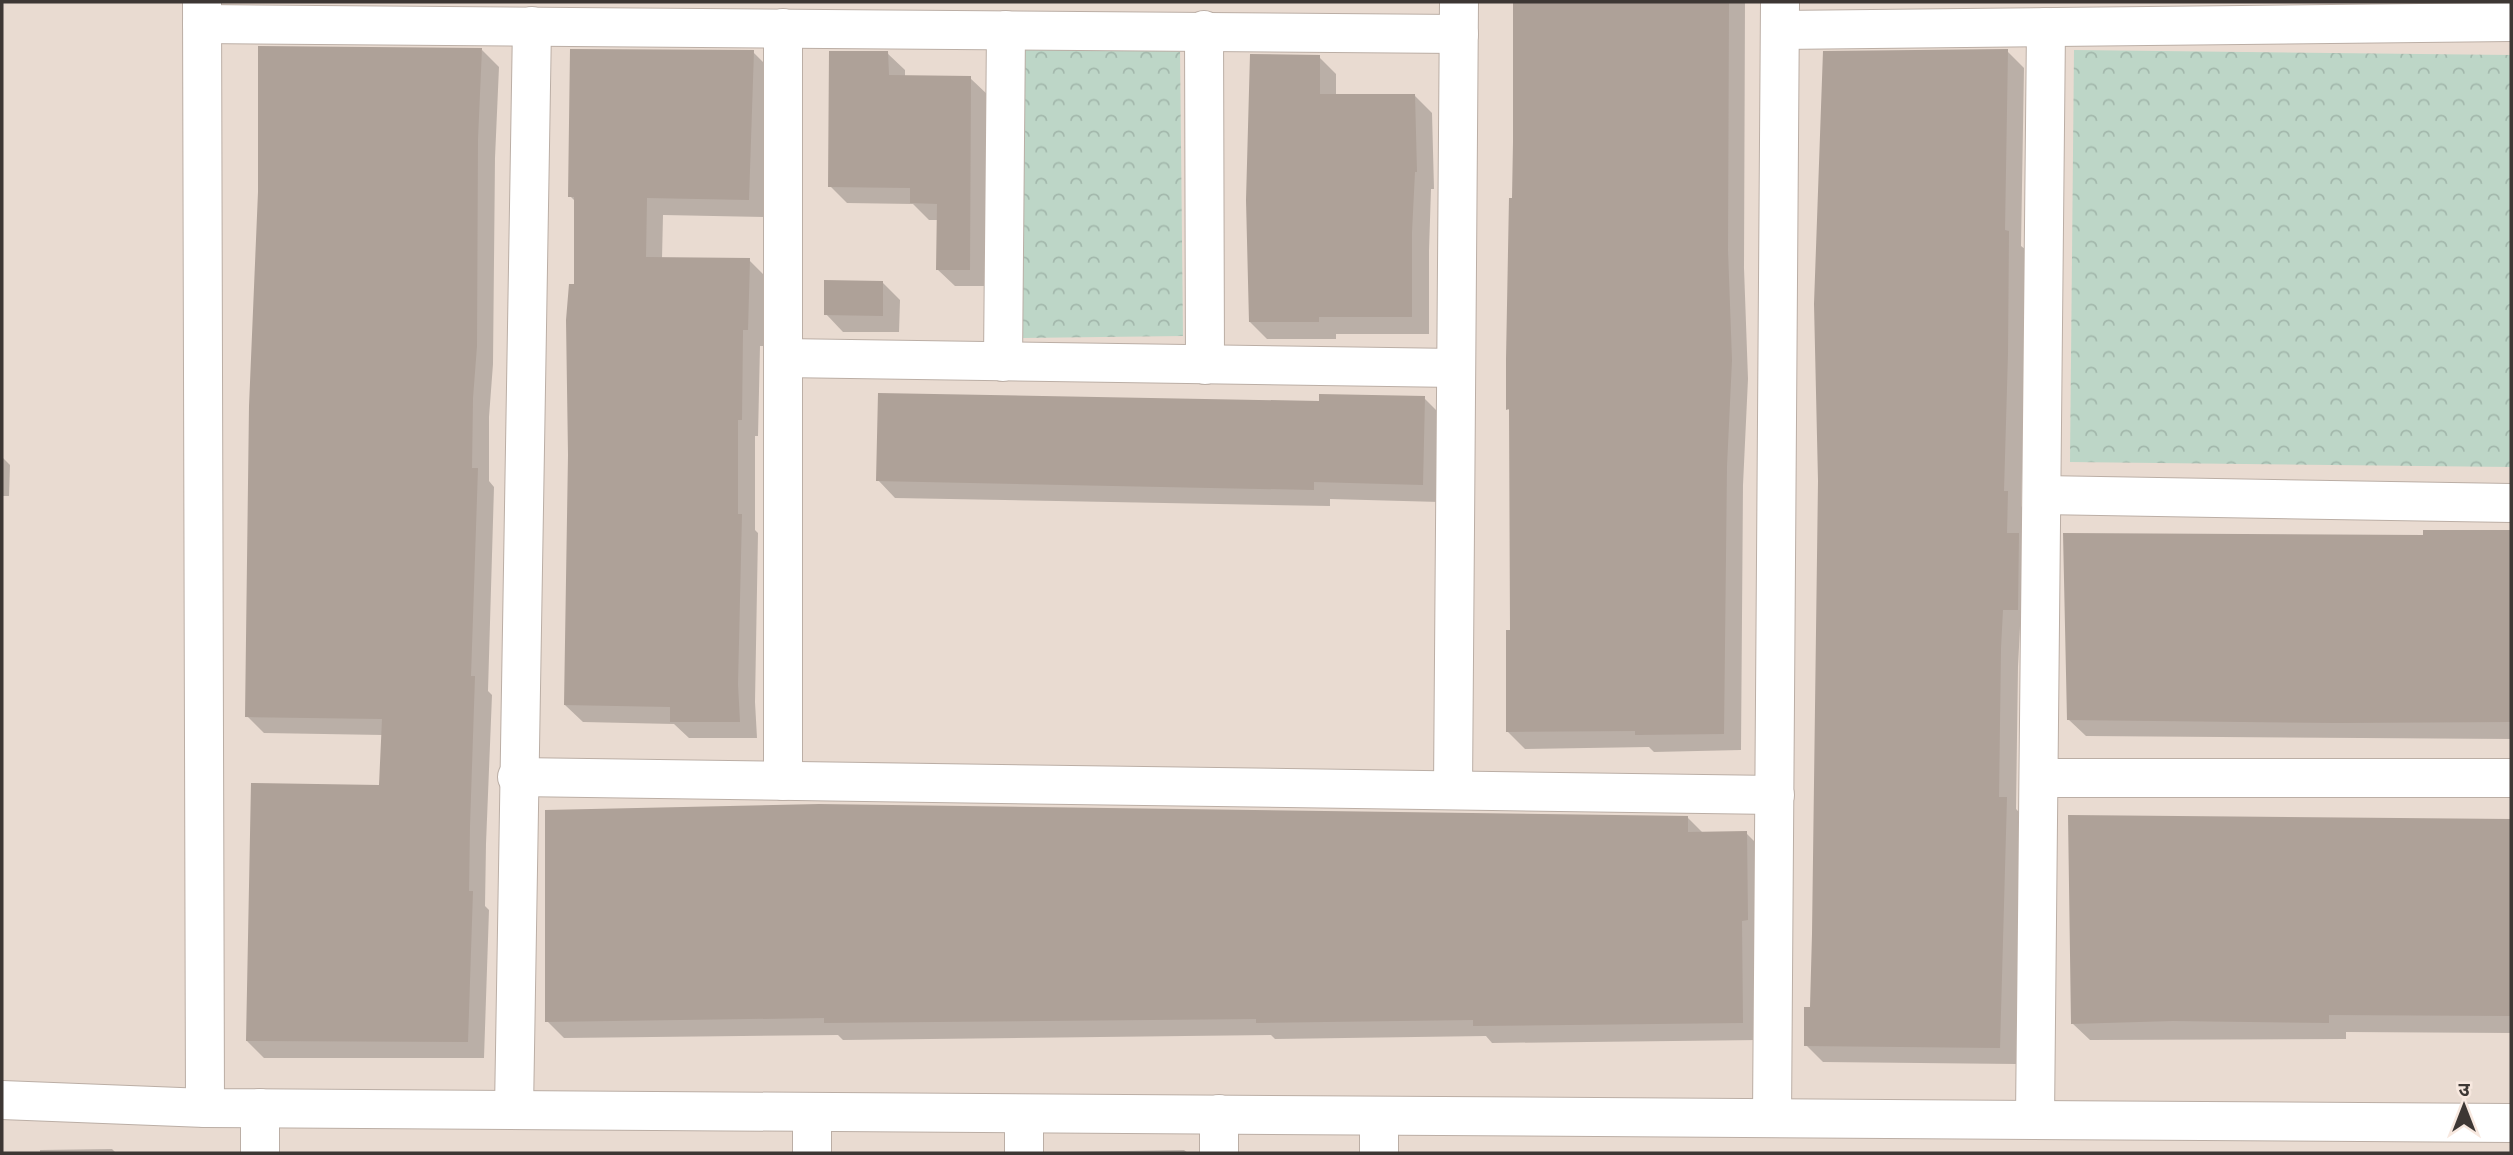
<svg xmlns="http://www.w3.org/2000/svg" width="2513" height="1155" font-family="Jost,'Noto Sans Devanagari',sans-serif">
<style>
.park{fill:url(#park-crowns)}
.shadow{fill:#0003}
.building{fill:#aea198}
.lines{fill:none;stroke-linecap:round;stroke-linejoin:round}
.minor-casing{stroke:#bbaea5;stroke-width:40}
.minor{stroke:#fff;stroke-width:38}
</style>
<defs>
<pattern id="park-crowns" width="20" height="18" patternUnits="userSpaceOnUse" patternTransform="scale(1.75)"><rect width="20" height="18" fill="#bdd6c7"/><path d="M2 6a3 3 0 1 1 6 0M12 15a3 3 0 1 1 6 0" fill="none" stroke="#a3b8ac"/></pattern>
</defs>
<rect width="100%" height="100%" fill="#e9dbd1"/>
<g class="park">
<polygon points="1180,48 1183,336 1022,338 1019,50"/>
<polygon points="2074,50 2511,55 2511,467 2070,462"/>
</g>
<g class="shadow">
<polygon points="1513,2 1745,2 1744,268 1748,379 1743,485 1741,750 1654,752 1649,747 1525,749 1508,732 1512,631 1511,411 1508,409 1515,142"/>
<polygon points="482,50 499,67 495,158 493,364 489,417 489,481 494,487 488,691 492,695 486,844 485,906 489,910 484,1058 264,1058 247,1041 380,786 383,735 264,733 247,716"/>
<polygon points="2007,51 2024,68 2021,246 2025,249 2025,371 2021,506 2024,510 2035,627 2020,627 2018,667 2016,809 2023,816 2016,1064 1823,1062 1806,1045 1812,1009"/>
<polygon points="753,52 770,69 766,217 663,215 662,259 749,260 766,277 765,346 760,346 758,436 755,436 755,530 758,533 755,702 757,738 689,738 674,724 583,722 565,705 576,286 576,202 570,196"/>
<polygon points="887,53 905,70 905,77 970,78 988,95 987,286 955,286 937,269 938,220 929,220 913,204 847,203 830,186"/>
<polygon points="1319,57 1336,74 1336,95 1414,95 1432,113 1434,189 1431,189 1429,251 1429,334 1336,334 1336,339 1267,339 1250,322"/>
<polygon points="883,283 900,300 899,332 843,332 826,314"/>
<polygon points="1424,398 1441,415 1440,502 1330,499 1330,506 895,498 878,480 1320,403"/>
<polygon points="2,457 10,465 9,496 2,496"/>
<polygon points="2425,531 2511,532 2511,739 2086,736 2068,719 2065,535 2425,537"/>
<polygon points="2070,816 2511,820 2511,1033 2346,1032 2346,1039 2090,1040 2072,1023"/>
<polygon points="1687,817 1704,834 1746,833 1763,850 1759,1040 1492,1043 1486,1036 1275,1039 1271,1035 843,1040 838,1035 564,1038 547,1021"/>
<polygon points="112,1149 116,1153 40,1153 40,1150"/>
<polygon points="1184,1150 1188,1153 1065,1153 1065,1152"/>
</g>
<g class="building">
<polygon points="1513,2 1729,2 1728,250 1732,360 1727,466 1724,734 1635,735 1635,731 1506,732 1506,630 1510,630 1509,409 1506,410 1506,359 1509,198 1512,198 1513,142"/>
<polygon points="258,46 482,48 478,139 477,346 473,398 472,468 478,468 471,676 475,676 470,826 469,891 473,891 468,1042 246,1041 251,783 379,785 382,719 245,717 249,406 258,192"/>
<polygon points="570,49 754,50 749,200 647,198 646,257 750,258 748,330 743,330 742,420 738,420 738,514 742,514 738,684 740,722 670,722 670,707 564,705 568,455 566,320 569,284 574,284 574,197 568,197"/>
<polygon points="2008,49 2005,230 2009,231 2008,353 2004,491 2008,491 2007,533 2019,533 2018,610 2003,610 2001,648 1999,797 2007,797 2000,1048 1804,1046 1804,1007 1810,1007 1812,934 1818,481 1814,304 1823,51"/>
<polygon points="829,51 888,51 889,75 971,76 970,270 936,270 937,204 910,203 910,188 828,187"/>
<polygon points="1250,54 1320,55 1320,94 1415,94 1417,172 1415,172 1412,232 1412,317 1319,317 1319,322 1249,322 1246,200"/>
<polygon points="824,280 883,281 883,316 824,315"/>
<polygon points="878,393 1319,401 1319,394 1425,396 1423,485 1314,482 1314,490 876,481"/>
<polygon points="2423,530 2511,530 2511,722 2337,723 2067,720 2063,533 2423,535"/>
<polygon points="819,804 1688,816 1688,832 1747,831 1748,920 1742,921 1743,1023 1473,1026 1473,1020 1256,1023 1256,1019 824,1023 824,1018 545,1022 545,810"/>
<polygon points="2068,815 2511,819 2511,1016 2329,1015 2329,1023 2173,1021 2071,1024"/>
</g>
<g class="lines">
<defs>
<g id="minor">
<polyline points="202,2 205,1108"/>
<polyline points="202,24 1459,34"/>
<polyline points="783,28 783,781"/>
<polyline points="1204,30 1205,365"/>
<polyline points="1780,30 2511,22"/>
<polyline points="783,358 1456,368"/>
<polyline points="1003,362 1006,30"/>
<polyline points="2042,495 2511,503"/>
<polyline points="517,777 1775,795"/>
<polyline points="2039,778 2511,778"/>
<polyline points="1453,790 1459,2"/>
<polyline points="2,1100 205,1108 2511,1123"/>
<polyline points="514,1110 532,26"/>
<polyline points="812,1112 812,1153"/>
<polyline points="1772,1118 1780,2"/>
<polyline points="2035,1119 2046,27"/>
<polyline points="260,1153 260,1108"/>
<polyline points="1024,1153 1024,1114"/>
<polyline points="1219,1153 1219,1114"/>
<polyline points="1379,1153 1379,1116"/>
</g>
</defs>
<use href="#minor" class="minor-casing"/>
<use href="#minor" class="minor"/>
</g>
<rect width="2513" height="1155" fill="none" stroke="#3d3734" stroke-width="7"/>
<g transform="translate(2464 1106)" stroke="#f7e8df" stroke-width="5" paint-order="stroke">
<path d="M0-5L12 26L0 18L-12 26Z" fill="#3d3734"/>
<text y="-10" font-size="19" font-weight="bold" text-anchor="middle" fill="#3d3734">उ</text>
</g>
</svg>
